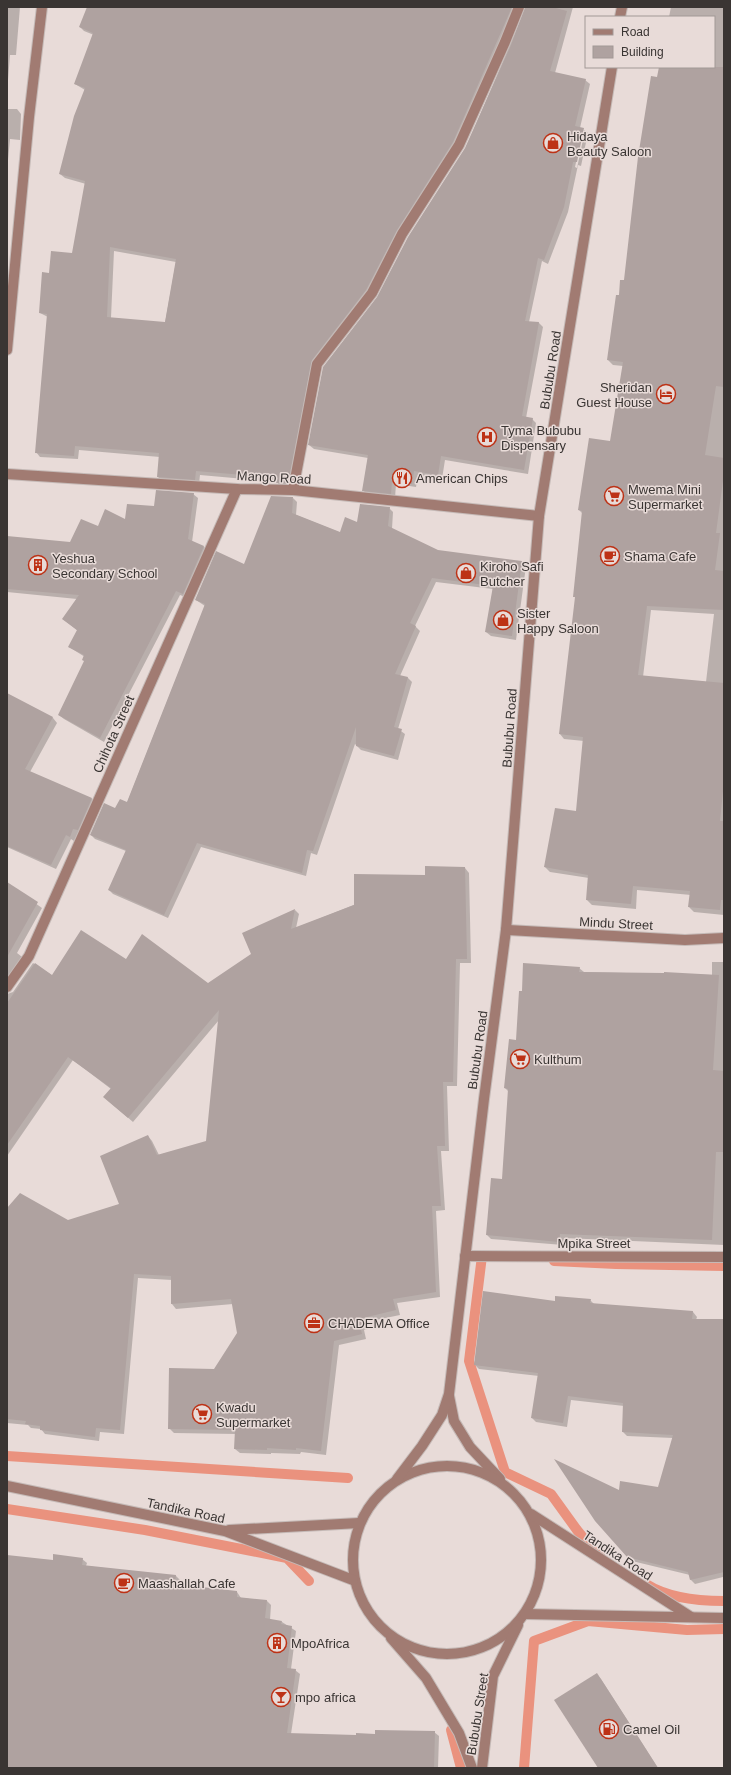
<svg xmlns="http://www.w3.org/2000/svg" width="731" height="1775" font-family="Helvetica,sans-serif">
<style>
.shadow{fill:#0003;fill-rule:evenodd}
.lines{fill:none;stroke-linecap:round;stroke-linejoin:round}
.stream{stroke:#ea927e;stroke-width:10}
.building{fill:#afa2a0;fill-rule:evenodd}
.minor-casing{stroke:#c5bab7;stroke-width:12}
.minor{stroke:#a17b72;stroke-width:10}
.labels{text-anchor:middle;stroke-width:3;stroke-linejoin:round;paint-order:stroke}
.poi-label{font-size:13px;fill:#3a3533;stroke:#e8dbd8;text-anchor:start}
.street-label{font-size:13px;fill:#3a3533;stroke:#e8dbd8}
</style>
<rect width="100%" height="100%" fill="#e8dbd8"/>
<g class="shadow">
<polygon points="7,7 20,7 16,55 10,55 7,93"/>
<path d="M88 7H518L457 146 370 294 316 365 292 487H281L277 482 200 475 199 484 162 481 158 477 160 457 79 450 78 459 40 457 36 452 48 317 40 313 50 274 73 254 86 184 65 178 60 174 85 90 75 84 94 35 84 31 80 27ZM114 251 176 262 165 323 111 318Z"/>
<path d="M526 7H573L555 73 585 80 590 84 580 128 588 133 581 166 578 165 568 212 548 264 542 261 529 322 539 323 543 327 526 418 532 419 536 423 528 474 445 460 442 479 418 475 416 487 396 484 395 498 367 495 363 490 368 458 314 449 309 445 378 297 466 148ZM583 130H585L577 168 575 167Z"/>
<path d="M671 7H724V915L694 912 689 907 691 895 637 890 636 909 592 905 587 900 589 878 550 872 545 867 577 813 584 741 564 739 560 734 576 599 574 596 583 514 579 510 611 442 623 366 613 365 608 360 620 297 625 282 660 67H714V17H669ZM651 610 714 614 706 682 643 677Z"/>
<polygon points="7,109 17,109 21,114 20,140 10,139 7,171"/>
<polygon points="193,494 198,498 192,542 204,547 208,552 188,598 180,595 104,742 64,719 59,715 85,661 85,657 69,647 78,631 63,619 77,599 7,592 7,537 71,543 98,528 126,521"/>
<polygon points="293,498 297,502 296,515 341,533 389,508 393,512 392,529 438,551 522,562 526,566 516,640 491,636 486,632 493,589 436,582 415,626 420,631 400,676 408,678 412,682 398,729 405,734 398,760 361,750 355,744 317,855 311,853 306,876 201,847 168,918 113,894 109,890 126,851 95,839 91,835 115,809 127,803 205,606 196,600 244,565"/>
<polygon points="7,694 53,718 57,723 30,772 92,799 96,803 82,834 78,833 74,841 71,839 56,869 7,847"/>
<polygon points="465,868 469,873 471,963 460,963 457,1086 447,1086 449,1151 441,1151 445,1210 436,1211 440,1297 397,1303 400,1315 366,1322 368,1329 364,1330 366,1339 339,1345 326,1455 301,1452 300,1454 271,1453 271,1454 240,1453 235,1449 236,1434 174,1433 169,1428 215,1370 238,1333 233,1304 176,1309 172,1304 172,1280 138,1278 124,1434 100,1432 99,1441 45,1434 41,1429 31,1428 28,1425 7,1423 7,1209 68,1221 121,1204 148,1136 152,1141 159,1155 207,1142 219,1020 133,1122 104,1097 111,1089 73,1060 7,1156 7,994 13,992 33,963 53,976 127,961 208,984 253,954 295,910 299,914 296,928 426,876"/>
<polygon points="7,883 42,908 17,953 26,960 7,987"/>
<polygon points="712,962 724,962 724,1245 564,1238 563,1245 491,1239 487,1235 503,1180 509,1092 505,1088 517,1041 579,968 584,972 712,975"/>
<polygon points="590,1300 594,1304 693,1312 697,1317 696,1320 724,1319 724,1579 723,1577 695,1584 691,1580 690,1575 632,1561 628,1556 620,1491 659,1488 673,1438 627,1436 623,1432 624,1406 571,1400 567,1427 536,1422 532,1418 539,1376 479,1369 475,1365 556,1302"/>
<polygon points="7,1556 54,1562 82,1559 87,1563 86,1566 176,1576 180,1580 180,1586 237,1592 241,1598 267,1601 271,1605 270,1620 282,1622 296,1631 291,1669 295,1670 300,1674 291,1734 357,1736 434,1732 439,1736 438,1768 7,1768"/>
<polygon points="597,1675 601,1679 658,1768 599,1768"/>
</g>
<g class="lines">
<g class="stream">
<polyline points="490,1257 482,1256 469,1361 505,1472 551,1494 577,1530 595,1552 600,1555"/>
<polyline points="554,1261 616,1264 724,1266"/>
<polyline points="7,1456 348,1478"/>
<polyline points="7,1509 145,1530 287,1558 309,1581"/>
<path d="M646 1584C668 1598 698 1601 724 1601"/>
<polyline points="451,1730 461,1768"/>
<polyline points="524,1768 534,1641 588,1621 687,1630 724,1629"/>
</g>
</g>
<g class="building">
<path d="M87 7H512L453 142 397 230 366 290 312 360 288 483H276L278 478 196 471 195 480 157 477 159 453 75 446 74 456 35 453 47 314 39 313 42 272 49 273 51 251 72 253 85 181 59 174 74 116 85 88 74 84 93 33 79 27ZM110 247 176 259 165 322 107 317Z"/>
<polygon points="525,7 552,7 567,11 550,71 586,79 575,126 584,128 577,162 573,162 564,207 544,260 538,258 525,321 539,322 522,416 533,418 524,470 441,456 438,475 414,471 412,484 392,481 391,494 362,491 368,455 308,445 323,367 377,297 408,237 465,148 511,45"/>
<polygon points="659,67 724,67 724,387 716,386 705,455 724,458 724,473 716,533 720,533 715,570 724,571 724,610 647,606 638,675 724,683 724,781 720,821 724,821 724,900 721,900 720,910 688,907 690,891 633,886 631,904 586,900 588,875 544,867 555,808 576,811 583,737 559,734 575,597 573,597 582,511 578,510 589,438 610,441 623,362 607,360 616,295 619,295 620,280 624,280 638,157 651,76 657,77"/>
<polygon points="156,490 194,493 188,539 204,546 183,594 176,591 100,738 58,715 84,661 82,660 84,655 68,647 77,630 62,619 79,595 7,589 7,536 70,542 81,519 98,526 105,509 125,519 127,504 154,506"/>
<polygon points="271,496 293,497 292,513 340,532 345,517 357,522 360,504 390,507 388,526 438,550 522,561 512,636 485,632 493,586 432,578 410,623 416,626 395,674 408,677 394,727 402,729 394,756 356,746 356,727 313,851 307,850 302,873 197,843 164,915 108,890 126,850 90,835 104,803 115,808 120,799 127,802 205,604 195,600 216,551 244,564"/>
<polygon points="7,693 53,717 25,769 92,798 78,830 73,829 70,837 66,835 51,865 7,846"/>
<polygon points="425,866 465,867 467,959 456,959 453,1082 443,1082 445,1146 437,1146 441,1206 432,1206 436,1292 393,1299 396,1310 363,1318 364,1324 360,1326 362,1334 334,1341 321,1451 296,1448 296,1450 267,1448 267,1450 234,1449 235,1430 168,1429 169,1368 214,1369 237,1333 231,1299 171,1304 171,1276 134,1274 120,1430 96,1428 95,1437 40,1430 40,1426 25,1424 26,1421 7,1419 7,1208 20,1193 68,1220 119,1204 100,1156 148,1135 157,1155 206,1141 219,1010 128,1118 103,1097 111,1088 68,1057 7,1145 7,1003 35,963 52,975 81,930 126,959 142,934 208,983 251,954 242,933 295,909 291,929 354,905 354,874 425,875"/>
<polygon points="7,882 38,902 7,957"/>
<polygon points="523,963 580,967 579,972 664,973 664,972 719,975 713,1070 724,1071 724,1152 716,1152 712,1240 560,1234 559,1242 486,1235 491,1178 502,1179 508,1089 504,1088 509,1039 516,1040 519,991 522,991"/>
<polygon points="483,1291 555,1301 555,1296 591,1299 590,1303 693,1311 692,1319 724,1319 724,1572 690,1580 688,1572 627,1557 595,1521 554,1459 619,1490 620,1481 658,1487 673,1435 622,1432 623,1403 568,1396 563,1423 531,1418 538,1373 474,1365"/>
<polygon points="53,1554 83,1558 82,1565 176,1575 175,1584 237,1591 237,1597 267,1600 265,1618 282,1621 281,1624 292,1626 287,1668 296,1669 287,1733 356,1735 356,1733 375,1734 375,1730 435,1731 434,1768 7,1768 7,1555 53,1560"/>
<polygon points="597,1673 637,1735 658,1768 598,1768 554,1700"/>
</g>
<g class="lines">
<defs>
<g id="minor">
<polyline points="620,17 622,7"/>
<polyline points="7,350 29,117 42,7"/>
<polyline points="7,474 237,489 293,490 539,516"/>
<polyline points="293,490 317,364 372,293 402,234 459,145 505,42 519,7"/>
<polyline points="506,930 685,940 724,938"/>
<polyline points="7,987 29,956 237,489"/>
<polyline points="465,1256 724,1257"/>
<polyline points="449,1396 454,1421 470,1447 500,1479"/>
<circle cx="447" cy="1560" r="94"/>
<polyline points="397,1479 422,1446 442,1415 449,1394 484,1099 506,930 539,516 612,67"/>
<polyline points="7,1486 225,1531 353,1580"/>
<polyline points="531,1514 691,1617"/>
<polyline points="229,1530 359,1523"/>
<polyline points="525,1614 724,1618"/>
<polyline points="391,1638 426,1678 459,1733 472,1768"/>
<polyline points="482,1768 493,1676 518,1625"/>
</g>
</defs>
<use href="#minor" class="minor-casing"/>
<use href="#minor" class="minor"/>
</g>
<defs>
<symbol id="shop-ring" viewBox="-11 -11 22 22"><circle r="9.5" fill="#e8dbd8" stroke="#bd3216" stroke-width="1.5"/><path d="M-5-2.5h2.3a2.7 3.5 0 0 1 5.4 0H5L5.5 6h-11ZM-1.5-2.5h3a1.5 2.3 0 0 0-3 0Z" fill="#bd3216"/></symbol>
<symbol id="hotel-ring" viewBox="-11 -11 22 22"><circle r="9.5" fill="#e8dbd8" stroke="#bd3216" stroke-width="1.5"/><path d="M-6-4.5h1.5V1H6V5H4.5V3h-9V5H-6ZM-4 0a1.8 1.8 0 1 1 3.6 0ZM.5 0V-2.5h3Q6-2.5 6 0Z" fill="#bd3216"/></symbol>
<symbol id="hospital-ring" viewBox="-11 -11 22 22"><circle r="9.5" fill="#e8dbd8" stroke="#bd3216" stroke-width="1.5"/><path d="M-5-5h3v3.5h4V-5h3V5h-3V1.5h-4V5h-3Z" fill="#bd3216"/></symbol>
<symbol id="restaurant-ring" viewBox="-11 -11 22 22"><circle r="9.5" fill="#e8dbd8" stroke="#bd3216" stroke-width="1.5"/><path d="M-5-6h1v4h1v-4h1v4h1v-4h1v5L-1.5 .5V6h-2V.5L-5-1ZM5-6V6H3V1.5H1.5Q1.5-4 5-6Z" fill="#bd3216"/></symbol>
<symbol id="supermarket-ring" viewBox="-11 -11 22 22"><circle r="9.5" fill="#e8dbd8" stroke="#bd3216" stroke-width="1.5"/><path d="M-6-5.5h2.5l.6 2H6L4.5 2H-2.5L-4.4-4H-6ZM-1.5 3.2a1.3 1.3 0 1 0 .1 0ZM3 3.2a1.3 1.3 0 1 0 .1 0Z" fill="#bd3216"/></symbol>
<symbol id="cafe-ring" viewBox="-11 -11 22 22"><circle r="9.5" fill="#e8dbd8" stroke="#bd3216" stroke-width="1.5"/><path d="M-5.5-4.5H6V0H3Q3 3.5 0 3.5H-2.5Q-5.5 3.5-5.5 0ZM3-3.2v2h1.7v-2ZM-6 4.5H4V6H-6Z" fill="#bd3216"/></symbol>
<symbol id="building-ring" viewBox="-11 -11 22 22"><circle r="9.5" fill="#e8dbd8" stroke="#bd3216" stroke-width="1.5"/><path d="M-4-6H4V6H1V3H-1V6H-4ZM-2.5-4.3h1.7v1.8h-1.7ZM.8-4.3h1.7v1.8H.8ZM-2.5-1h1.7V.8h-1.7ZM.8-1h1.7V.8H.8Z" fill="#bd3216"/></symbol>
<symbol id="office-ring" viewBox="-11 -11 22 22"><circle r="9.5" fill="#e8dbd8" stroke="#bd3216" stroke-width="1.5"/><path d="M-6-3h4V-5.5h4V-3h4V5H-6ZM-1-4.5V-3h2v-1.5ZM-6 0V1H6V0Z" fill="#bd3216"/></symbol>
<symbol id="bar-ring" viewBox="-11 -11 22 22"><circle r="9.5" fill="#e8dbd8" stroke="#bd3216" stroke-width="1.5"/><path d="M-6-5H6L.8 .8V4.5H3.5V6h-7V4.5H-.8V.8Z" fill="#bd3216"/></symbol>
<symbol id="fuel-ring" viewBox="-11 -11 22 22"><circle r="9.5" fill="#e8dbd8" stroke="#bd3216" stroke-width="1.5"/><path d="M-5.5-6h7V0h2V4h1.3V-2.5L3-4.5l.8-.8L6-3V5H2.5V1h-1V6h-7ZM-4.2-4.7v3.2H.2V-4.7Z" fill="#bd3216"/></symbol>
</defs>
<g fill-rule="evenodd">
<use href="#shop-ring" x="542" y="132" width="22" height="22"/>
<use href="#hotel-ring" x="655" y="383" width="22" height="22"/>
<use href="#hospital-ring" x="476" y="426" width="22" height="22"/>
<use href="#restaurant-ring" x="391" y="467" width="22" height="22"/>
<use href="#supermarket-ring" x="603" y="485" width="22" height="22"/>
<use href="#cafe-ring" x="599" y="545" width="22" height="22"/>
<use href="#building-ring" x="27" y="554" width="22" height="22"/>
<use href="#shop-ring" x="455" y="562" width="22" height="22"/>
<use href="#shop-ring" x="492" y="609" width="22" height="22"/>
<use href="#supermarket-ring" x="509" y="1048" width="22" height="22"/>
<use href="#office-ring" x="303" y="1312" width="22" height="22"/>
<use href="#supermarket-ring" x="191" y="1403" width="22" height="22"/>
<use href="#cafe-ring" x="113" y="1572" width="22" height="22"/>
<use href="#building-ring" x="266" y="1632" width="22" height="22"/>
<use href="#bar-ring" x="270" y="1686" width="22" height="22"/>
<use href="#fuel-ring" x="598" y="1718" width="22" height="22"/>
</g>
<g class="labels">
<g class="poi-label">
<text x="567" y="141">Hidaya<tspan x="567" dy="15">Beauty Saloon</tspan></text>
<text x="652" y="392" text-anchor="end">Sheridan<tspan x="652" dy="15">Guest House</tspan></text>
<text x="501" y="435">Tyma Bububu<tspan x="501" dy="15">Dispensary</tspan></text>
<text x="416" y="483">American Chips</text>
<text x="628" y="494">Mwema Mini<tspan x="628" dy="15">Supermarket</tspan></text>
<text x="624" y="561">Shama Cafe</text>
<text x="52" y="563">Yeshua<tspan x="52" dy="15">Secondary School</tspan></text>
<text x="480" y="571">Kiroho Safi<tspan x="480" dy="15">Butcher</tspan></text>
<text x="517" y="618">Sister<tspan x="517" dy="15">Happy Saloon</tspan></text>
<text x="534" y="1064">Kulthum</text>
<text x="328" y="1328">CHADEMA Office</text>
<text x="216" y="1412">Kwadu<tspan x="216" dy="15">Supermarket</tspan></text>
<text x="138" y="1588">Maashallah Cafe</text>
<text x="291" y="1648">MpoAfrica</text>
<text x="295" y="1702">mpo africa</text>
<text x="623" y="1734">Camel Oil</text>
</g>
<g class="street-label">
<text transform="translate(550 370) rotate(-81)" y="5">Bububu Road</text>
<text transform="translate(274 477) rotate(3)" y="5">Mango Road</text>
<text transform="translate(509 728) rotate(-86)" y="5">Bububu Road</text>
<text transform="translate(113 734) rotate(-66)" y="5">Chihota Street</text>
<text transform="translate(616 923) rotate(3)" y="5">Mindu Street</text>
<text transform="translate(477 1050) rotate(-82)" y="5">Bububu Road</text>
<text x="594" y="1248">Mpika Street</text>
<text transform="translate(186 1510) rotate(12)" y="5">Tandika Road</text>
<text transform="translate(618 1555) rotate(33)" y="5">Tandika Road</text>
<text transform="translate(477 1714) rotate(-81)" y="5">Bububu Street</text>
</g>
</g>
<rect width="731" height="1775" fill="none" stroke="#3a3533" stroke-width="16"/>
<rect x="585" y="16" width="130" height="52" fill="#e8dbd8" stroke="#a29996"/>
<rect x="593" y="29" width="20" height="6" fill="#a17b72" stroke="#a29996"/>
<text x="621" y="36" font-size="12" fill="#3a3533">Road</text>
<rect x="593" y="46" width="20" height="12" fill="#afa2a0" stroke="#a29996"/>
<text x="621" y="56" font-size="12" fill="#3a3533">Building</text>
</svg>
